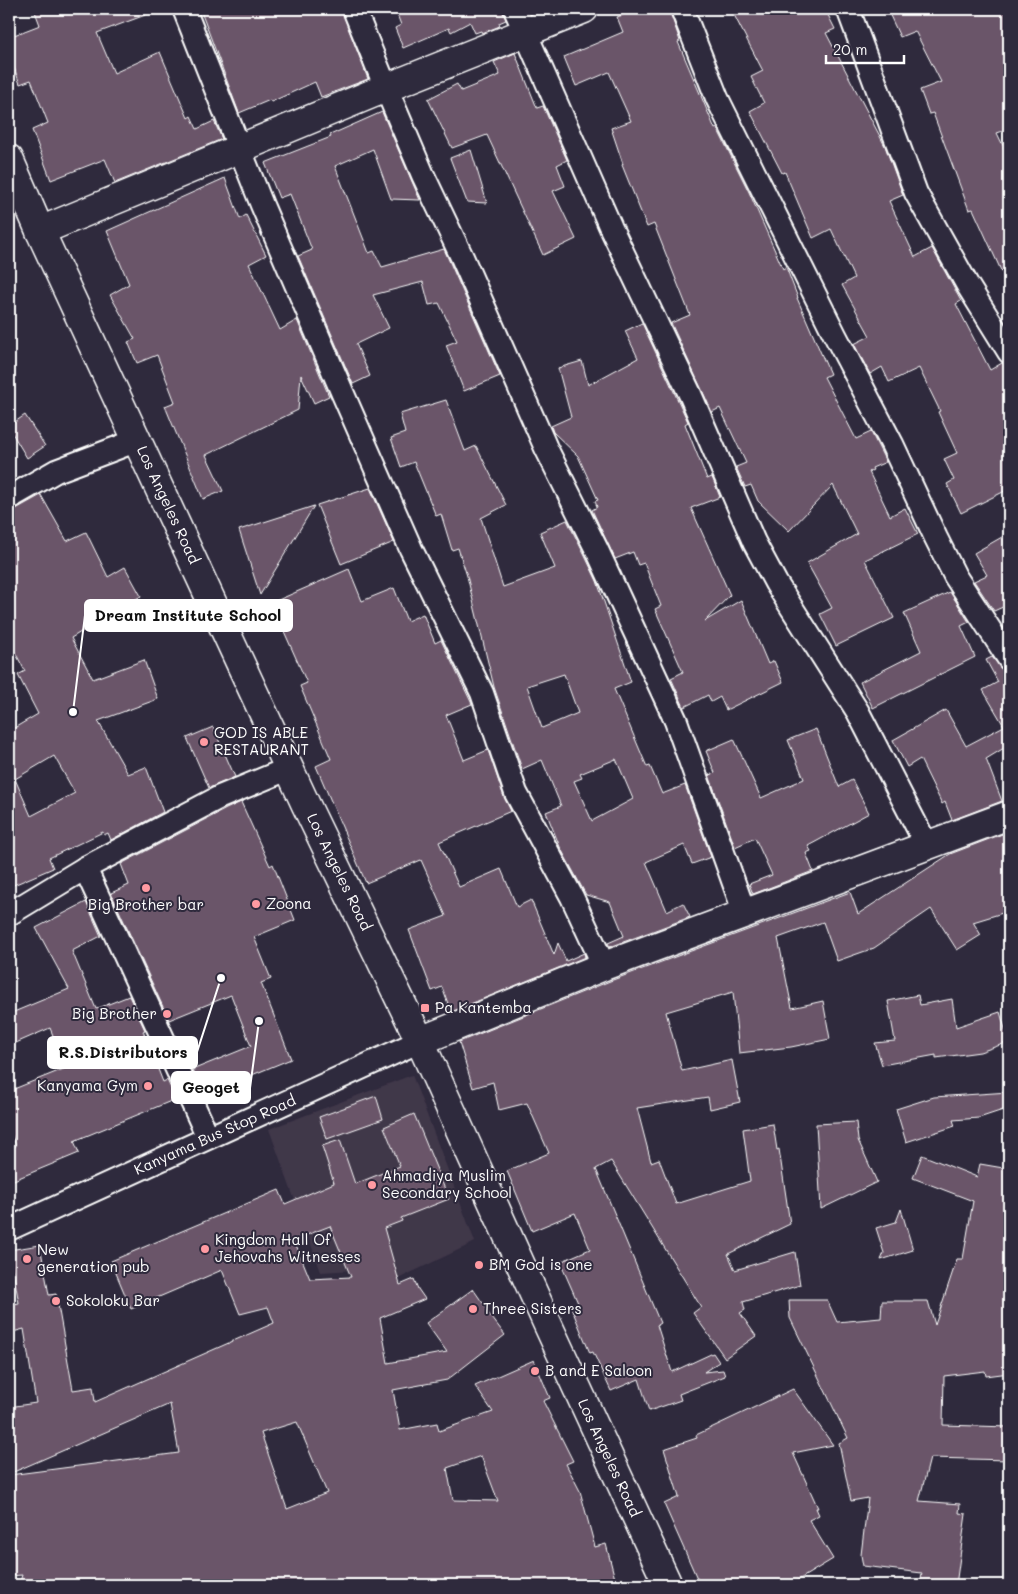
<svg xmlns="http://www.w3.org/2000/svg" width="1018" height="1594" font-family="Mali,sans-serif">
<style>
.built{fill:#41374a}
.building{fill:#6a5469;stroke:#fff;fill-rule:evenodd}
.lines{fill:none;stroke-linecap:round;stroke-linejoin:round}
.street-casing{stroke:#fff;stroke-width:26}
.secondary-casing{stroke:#fff;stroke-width:31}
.street{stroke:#2f2a3d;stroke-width:22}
.secondary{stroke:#2f2a3d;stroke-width:28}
.poi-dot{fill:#ff9aa2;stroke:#2f2a3d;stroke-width:2}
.labels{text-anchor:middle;stroke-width:4;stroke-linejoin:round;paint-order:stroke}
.street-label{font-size:15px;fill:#fff;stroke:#2f2a3d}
.poi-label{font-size:15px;fill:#fff;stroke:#2f2a3d;text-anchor:start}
.leader{fill:none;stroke:#fff;stroke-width:2}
.callout-dot{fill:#fff;stroke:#2f2a3d;stroke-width:2}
.callout{fill:#fff;stroke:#fff;stroke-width:2}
.callout-label{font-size:16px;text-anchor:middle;font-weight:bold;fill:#111}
</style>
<rect width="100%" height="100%" fill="#2f2a3d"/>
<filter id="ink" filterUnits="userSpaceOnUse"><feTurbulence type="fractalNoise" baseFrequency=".02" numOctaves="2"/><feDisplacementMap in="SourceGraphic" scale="10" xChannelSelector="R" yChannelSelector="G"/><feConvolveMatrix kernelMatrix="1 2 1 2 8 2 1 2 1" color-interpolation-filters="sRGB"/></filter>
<g filter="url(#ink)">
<polygon class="built" points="412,1075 475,1242 379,1288 371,1269 321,1272 269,1129"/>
<g class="building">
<polygon points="34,9 156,9 156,11 97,33 114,73 160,52 188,118 191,116 197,129 214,121 222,139 115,183 105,159 51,180 32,130 48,123 31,80 20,84 9,54 9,37 40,25"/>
<polygon points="200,9 341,9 368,79 321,97 315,82 271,102 270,100 239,113"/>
<polygon points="395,9 502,9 506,20 499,23 500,26 482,33 481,31 475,33 470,22 451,32 449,28 403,48 395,28 401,25"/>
<polygon points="639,9 669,9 680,41 678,42 715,129 717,128 749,192 783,269 786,267 798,298 797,298 830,374 824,377 856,439 871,432 886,462 872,468 873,470 869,472 890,516 905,508 918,534 865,560 894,618 836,646 820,614 832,608 807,563 857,534 833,485 789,531 758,501 751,485 745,487 736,467 746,463 720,408 712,412 671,323 690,315 654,224 647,227 622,165 623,164 611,128 631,121 609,72 576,86 564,57 623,32 617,17"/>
<polygon points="731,9 825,9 835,29 826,33 885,146 903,195 889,201 915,257 932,248 961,301 956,304 990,370 1002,363 1009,365 1009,489 961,513 947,484 954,480 944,459 957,453 938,412 940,411 919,368 889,382 882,367 870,374 854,344 870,336 842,285 854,278 831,229 813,238 785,172 782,173 750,111 764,103 751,77 763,71"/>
<polygon points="887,9 1009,9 1009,129 997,133 1009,158 1009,288 973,209 969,210 933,113 929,114 920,90 941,82 915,31 900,37"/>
<polygon points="515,53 537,108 543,106 567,160 557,165 565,186 553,191 576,239 543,255 487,135 452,148 428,99 457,84 461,91 500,75 494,62"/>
<polygon points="382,112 420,200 391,199 373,149 335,166 369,253 374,251 382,267 444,249 500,376 464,391 446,345 457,341 439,303 429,305 423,282 373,295 389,328 356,344 370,376 353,384 298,256 312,250 290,194 279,198 265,163 331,137 330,135"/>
<polygon points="471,150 487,203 467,202 450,158"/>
<polygon points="225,178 240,219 246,215 266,255 249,264 280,330 297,320 329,396 314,403 301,375 298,410 206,455 223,491 203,499 165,406 175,402 157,355 137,363 128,342 135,339 110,295 129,284 107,231"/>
<polygon points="642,323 688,422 685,424 707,479 712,477 720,497 691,508 730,595 705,621 741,600 768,664 774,661 783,682 726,710 720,697 711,702 708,695 684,707 671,678 683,672 655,609 661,606 644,563 638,565 633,552 615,559 592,510 597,507 595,501 598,500 578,456 553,432 551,426 571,417 558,368 582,361 588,385 638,358 625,331"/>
<path d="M446 400 465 451 476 446 506 505 481 518 503 587 555 568 540 532 567 520 585 556 597 581 631 682 614 689 647 767 650 766 662 794 685 785 711 857 692 864 684 845 646 862 667 911 683 903 690 917 610 947 608 943 624 936 610 902 586 895 560 847 546 812 561 806 542 760 522 769 494 687 467 576 458 548 452 550 441 514 436 516 414 462 401 467 391 438 405 433 400 414ZM564 674 578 713 542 728 527 686ZM616 759 633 799 592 821 574 781 582 778 580 774Z"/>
<polygon points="25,415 45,446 27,458 9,428 9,426"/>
<polygon points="370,488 394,542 341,564 317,505"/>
<path d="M41 495 67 541 86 532 108 577 125 567 141 596 71 638 93 679 144 660 158 699 98 721 128 774 146 767 163 812 111 840 108 833 104 835 103 832 49 858 53 868 9 887V731L38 714 18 675 25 671 9 641V511L16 509ZM54 756 75 793 31 816 15 779Z"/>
<polygon points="314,506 260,595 239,530"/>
<polygon points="1009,533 1009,614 1005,606 994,611 974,581 987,575 974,553"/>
<polygon points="349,569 362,601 394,588 407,621 423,614 435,643 441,640 472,704 446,715 464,760 488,750 504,797 511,811 439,842 459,887 501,869 517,907 531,900 554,955 558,943 566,961 584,953 585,957 451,1012 442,987 432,991 409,930 446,916 421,860 366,883 316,766 331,759 300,686 307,683 279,620 242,630 237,618"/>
<polygon points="950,592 969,622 961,626 975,657 873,708 860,682 921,651 904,613"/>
<polygon points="992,657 1003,670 1009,672 1009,745 986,759 1002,801 952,820 945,802 942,804 920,759 907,767 893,740 946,710 966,746 1004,726 983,690 998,682 986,660"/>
<polygon points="213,727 235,777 209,788 187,738"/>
<polygon points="816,729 839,787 852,780 869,813 808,846 811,851 806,853 813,871 753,894 749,884 772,875 755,838 735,847 709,775 715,773 706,751 734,739 761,798 804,779 788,740"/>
<polygon points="241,802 270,866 273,864 295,920 254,937 271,979 261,983 291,1059 203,1095 192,1070 251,1046 231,995 169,1020 111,893 129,885 121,864 226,809"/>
<polygon points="1005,833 1009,845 1009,911 973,922 981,935 957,950 931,909 874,948 837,961 823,922 778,938 792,1008 823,1001 830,1039 791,1047 739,1053 733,992 666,1012 682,1071 732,1060 740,1102 710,1109 708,1097 637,1108 651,1162 659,1159 676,1204 750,1181 743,1129 773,1124 777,1150 779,1149 790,1224 728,1254 735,1270 795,1252 800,1285 743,1302 745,1310 740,1313 756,1336 725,1358 693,1313 701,1307 611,1161 596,1169 660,1323 657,1325 672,1372 713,1353 719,1362 704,1372 723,1370 725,1376 679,1394 681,1400 649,1411 639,1379 611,1391 593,1352 590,1353 571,1307 578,1303 560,1262 590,1249 575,1213 532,1231 507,1171 549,1153 527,1103 499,1110 493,1082 473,1088 459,1042 610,981 850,892 858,914 950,854"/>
<polygon points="86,902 101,936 72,951 96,1009 129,996 145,1030 143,1031 163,1082 167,1080 176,1099 74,1141 79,1153 9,1182 9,1149 16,1146 9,1128 9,1091 66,1068 50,1028 9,1046 9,1014 69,989 36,928"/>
<polygon points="918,995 920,1005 952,999 956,1027 1000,1012 1009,1042 980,1052 936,1058 936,1055 882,1065 875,1043 895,1041 888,1001"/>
<polygon points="1009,1092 1009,1108 979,1118 953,1120 955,1126 906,1142 896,1109 934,1097"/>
<polygon points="376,1096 383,1119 327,1139 319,1117"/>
<path d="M414 1114 449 1199 401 1218 402 1221 384 1228 400 1285 414 1279 418 1289 425 1299 380 1318 388 1363 447 1352 426 1323 473 1289 487 1309 486 1310 505 1335 447 1380 393 1390 400 1430 437 1423 439 1431 493 1412 475 1386 534 1360 550 1398 543 1401 573 1461 566 1464 580 1491 595 1547 606 1544 615 1579 593 1585H19L22 1575 9 1576V1475L179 1453 170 1404 9 1474V1407L36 1403 24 1329 9 1333V1305L19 1303 9 1250 40 1245 49 1295 56 1294 73 1390 93 1387 95 1402 274 1323 268 1307 240 1314 222 1270 131 1309 111 1261 279 1190 285 1204 334 1183 322 1146 340 1140 355 1184 400 1166 384 1127ZM330 1226 351 1277 310 1279 294 1240ZM297 1422 327 1493 287 1509 261 1433ZM481 1456 498 1501 453 1500 447 1468Z"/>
<polygon points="856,1122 858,1140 877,1182 821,1209 816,1124"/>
<polygon points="922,1155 977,1177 980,1164 1009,1169 1009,1236 1003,1270 1009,1269 1009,1373 986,1376 985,1371 944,1376 943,1425 1009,1427 1009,1460 930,1458 919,1501 960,1504 959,1513 966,1514 956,1585 920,1585 922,1573 863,1566 861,1555 868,1498 851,1501 839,1443 848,1438 790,1318 789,1300 827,1300 837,1322 881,1318 882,1301 928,1301 935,1325 957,1259 963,1259 973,1201 913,1178"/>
<polygon points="901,1209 913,1250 881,1260 884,1253 876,1228 896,1222"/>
<polygon points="793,1389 833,1445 793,1453 818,1508 816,1508 819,1515 809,1520 833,1559 790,1585 700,1585 664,1504 679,1497 664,1449 697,1438 696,1435"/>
</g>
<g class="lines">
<defs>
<g id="street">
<polyline points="184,9 262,205 343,394 411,549 482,693 516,793 572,897 604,966"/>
<polyline points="354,9 386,88 423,175 462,257 546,448 597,550 676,721 745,914"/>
<polyline points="515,9 611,228 690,394 754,542 776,583 858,712 927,846"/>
<polyline points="682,9 717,98 835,335 892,444 936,538 955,576 1009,659"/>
<polyline points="848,9 916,193 968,286 1009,352"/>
<polyline points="9,498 56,471 138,440"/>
<polyline points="85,868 208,1137"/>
<polyline points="9,914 85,868 220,797 290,768"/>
<polyline points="9,1229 420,1041"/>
</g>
<g id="secondary">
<polyline points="9,159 40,231 306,805 420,1041 547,1323 668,1585"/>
<polyline points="40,231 386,88 584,9"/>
<polyline points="420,1041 604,966 1009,815"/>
</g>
</defs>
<use href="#street" class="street-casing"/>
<use href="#secondary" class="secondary-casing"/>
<use href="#street" class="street"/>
<use href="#secondary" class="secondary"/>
</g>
</g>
<g class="poi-dot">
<circle cx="204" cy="742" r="5"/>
<circle cx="146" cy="888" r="5"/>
<circle cx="256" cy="904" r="5"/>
<rect x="420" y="1003" width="10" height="10" rx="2.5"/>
<circle cx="167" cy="1014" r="5"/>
<circle cx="148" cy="1086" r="5"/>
<circle cx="372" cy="1185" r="5"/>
<circle cx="205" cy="1249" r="5"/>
<circle cx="27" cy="1259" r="5"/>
<circle cx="479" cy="1265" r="5"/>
<circle cx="56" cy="1301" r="5"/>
<circle cx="473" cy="1309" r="5"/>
<circle cx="535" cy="1371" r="5"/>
</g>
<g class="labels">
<g class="street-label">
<text transform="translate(168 505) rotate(65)" y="5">Los Angeles Road</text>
<text transform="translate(339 872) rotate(64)" y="5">Los Angeles Road</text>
<text transform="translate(215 1135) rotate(-24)" y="5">Kanyama Bus Stop Road</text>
<text transform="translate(609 1458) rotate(65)" y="5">Los Angeles Road</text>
</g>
<g class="poi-label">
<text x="214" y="738">GOD IS ABLE<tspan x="214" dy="17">RESTAURANT</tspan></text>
<text x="266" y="909">Zoona</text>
<text x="146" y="910" text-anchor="middle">Big Brother bar</text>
<text x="435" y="1013">Pa Kantemba</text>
<text x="157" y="1019" text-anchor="end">Big Brother</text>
<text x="138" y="1091" text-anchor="end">Kanyama Gym</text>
<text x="382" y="1181">Ahmadiya Muslim<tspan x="382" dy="17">Secondary School</tspan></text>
<text x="215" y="1245">Kingdom Hall Of<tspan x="215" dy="17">Jehovahs Witnesses</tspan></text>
<text x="37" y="1255">New<tspan x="37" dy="17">generation pub</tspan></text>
<text x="489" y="1270">BM God is one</text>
<text x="66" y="1306">Sokoloku Bar</text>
<text x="483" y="1314">Three Sisters</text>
<text x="545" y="1376">B and E Saloon</text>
</g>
</g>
<path class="leader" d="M73 712L85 615M221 978L197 1052M259 1021L250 1088"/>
<g class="callout-dot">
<circle cx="73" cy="712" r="5"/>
<circle cx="221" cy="978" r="5"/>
<circle cx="259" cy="1021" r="5"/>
</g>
<g class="callout">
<rect x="85" y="600" width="207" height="31" rx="5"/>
<rect x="48" y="1037" width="149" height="31" rx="5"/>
<rect x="172" y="1072" width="78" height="31" rx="5"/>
</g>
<g class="callout-label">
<text x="188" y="621">Dream Institute School</text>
<text x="123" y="1058">R.S.Distributors</text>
<text x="211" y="1093">Geoget</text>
</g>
<rect width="1018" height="1594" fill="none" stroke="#2f2a3d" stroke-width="30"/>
<rect x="15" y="15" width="988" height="1564" fill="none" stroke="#fff" stroke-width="2" filter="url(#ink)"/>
<path d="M826 55v8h78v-8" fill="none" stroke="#ffffff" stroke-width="2.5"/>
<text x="833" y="55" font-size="15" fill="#ffffff" stroke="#2f2a3d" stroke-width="4" paint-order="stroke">20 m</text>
</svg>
